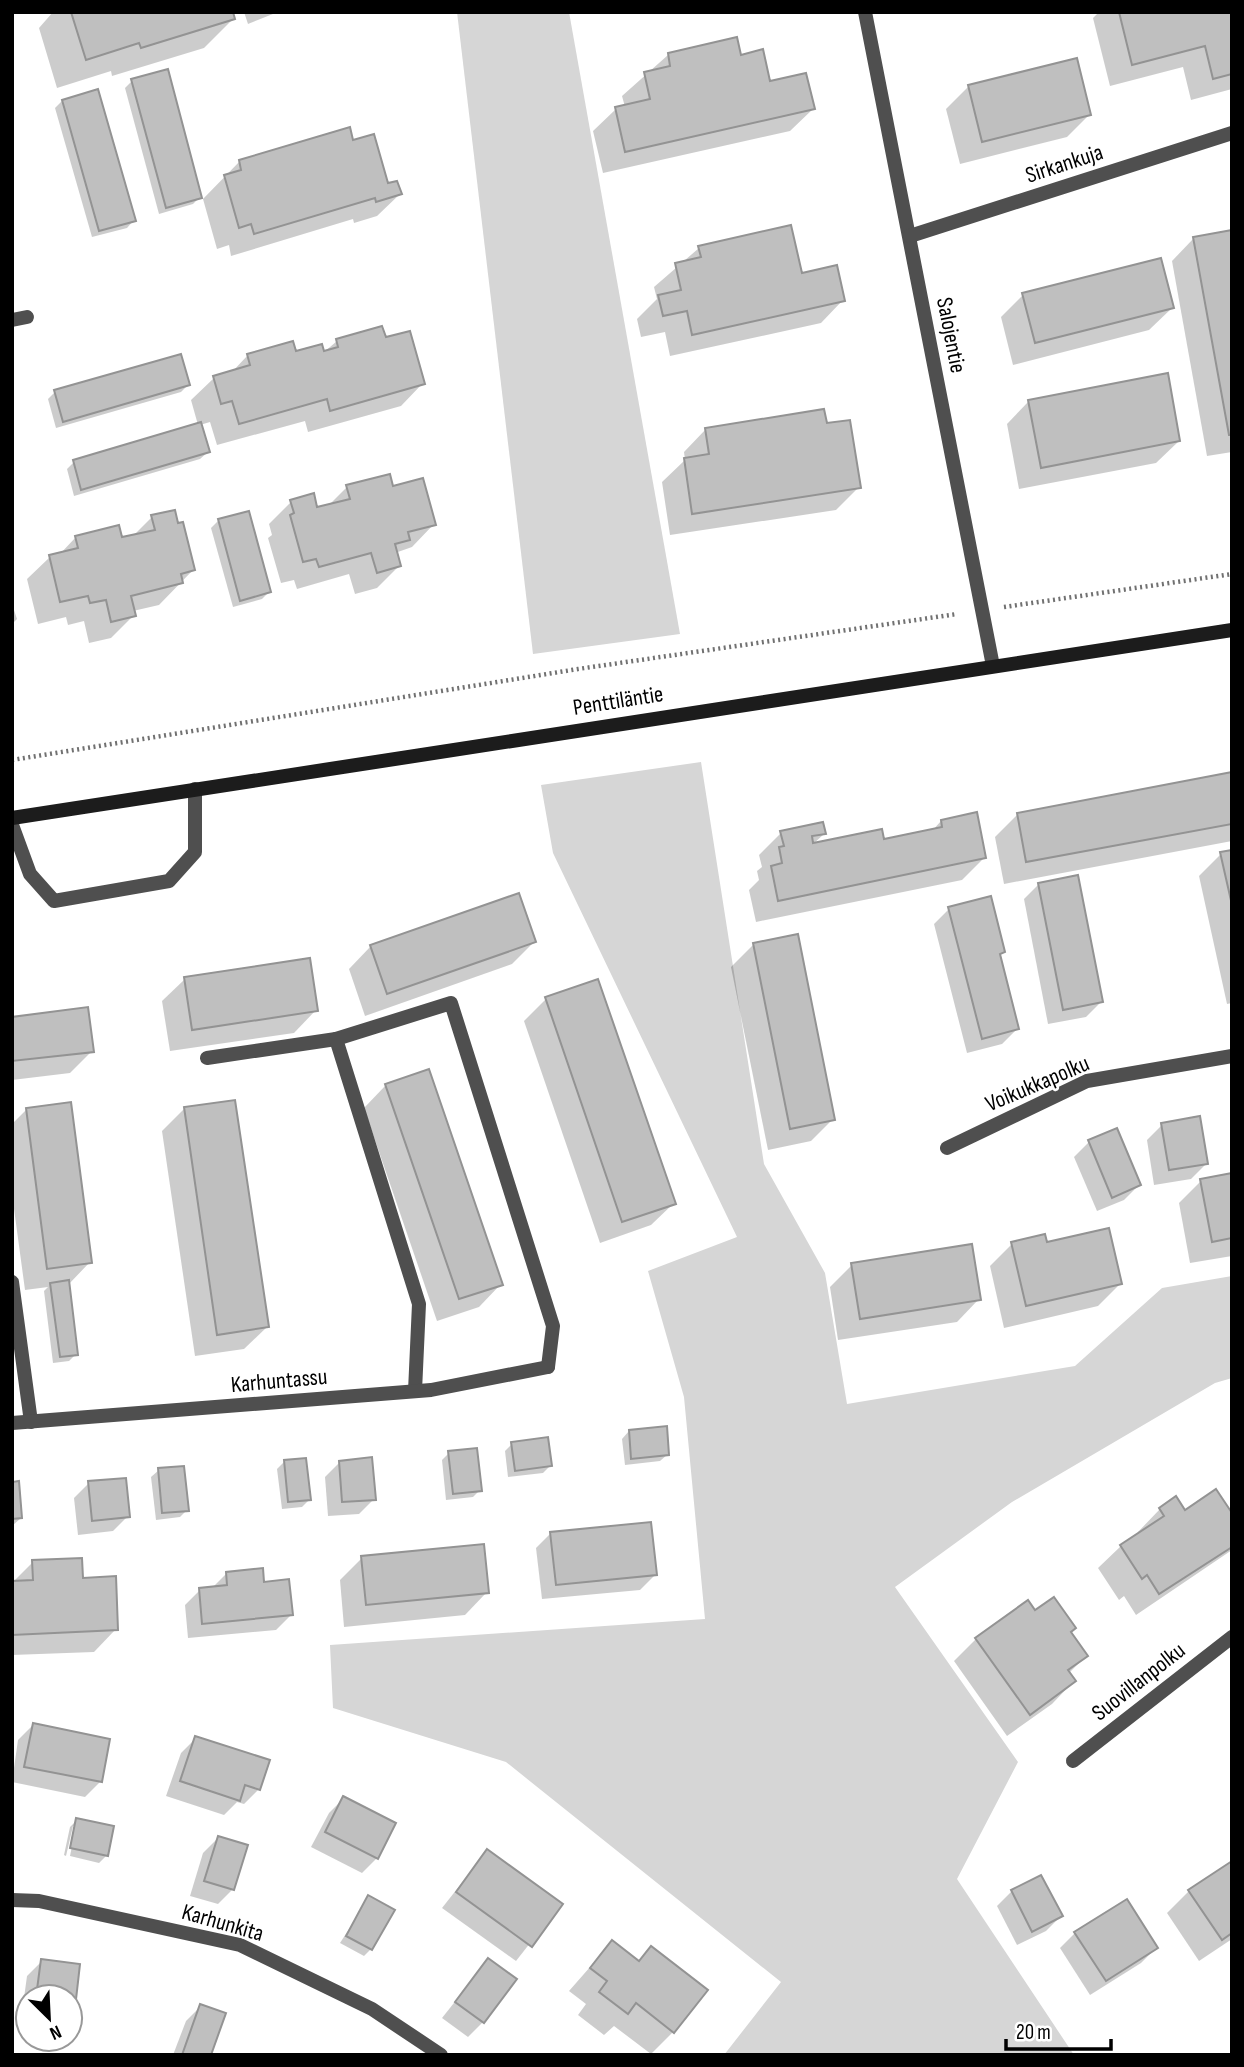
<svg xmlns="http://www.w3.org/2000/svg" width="1244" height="2067" font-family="'Sofia Sans Condensed',sans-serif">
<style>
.green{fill:#d6d6d6}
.shadow{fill:#0003}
.building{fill:#bfbfbf;stroke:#939393;stroke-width:2}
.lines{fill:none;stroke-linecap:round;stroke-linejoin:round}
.path{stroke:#717171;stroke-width:4.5;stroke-dasharray:2 3.5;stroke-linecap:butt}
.lane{stroke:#4f4f4f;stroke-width:14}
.street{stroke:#4f4f4f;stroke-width:14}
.secondary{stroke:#1c1c1c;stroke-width:14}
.labels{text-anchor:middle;stroke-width:5;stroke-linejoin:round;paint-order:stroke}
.street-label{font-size:23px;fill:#000;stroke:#fff}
</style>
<rect width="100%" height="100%" fill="#fff"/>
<g class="green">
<polygon points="457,12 569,12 680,634 533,654"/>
<polygon points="701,762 764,1164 825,1273 847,1404 1075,1366 1162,1288 1232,1276 1232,1378 1215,1383 1012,1502 895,1587 1018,1762 957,1879 1074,2055 724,2055 781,1982 506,1762 333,1708 330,1645 705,1619 684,1397 648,1271 737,1237 553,853 541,785"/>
</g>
<g class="shadow">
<polygon points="53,12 231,12 233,19 204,48 112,76 111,71 57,88 39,28"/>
<polygon points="244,12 278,12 248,24"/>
<polygon points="1099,12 1232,12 1232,89 1191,100 1183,67 1110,86 1093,18"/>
<polygon points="668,55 740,57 769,83 813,109 790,131 603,173 593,131 616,109 625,107 622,96"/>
<polygon points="132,81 200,197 193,204 159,214 125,88"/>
<polygon points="969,86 1089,115 1067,137 960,164 946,109"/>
<polygon points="62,101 134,220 127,228 92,237 55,108"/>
<polygon points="352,142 387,186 400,194 377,216 354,223 353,219 231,256 229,245 217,249 203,199 240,161"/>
<polygon points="1232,232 1232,452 1207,456 1172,261 1194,238"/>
<polygon points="699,248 801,275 843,300 821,323 670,356 665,332 641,337 637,319 657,299 654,287"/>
<polygon points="1023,295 1172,308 1149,330 1013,365 1001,317"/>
<polygon points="384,339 423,383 401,406 308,432 305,421 217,445 210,422 200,425 208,452 200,459 74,496 67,469 74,462 198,425 191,400 214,378 231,373 248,355 323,353 337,341"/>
<polygon points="188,385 181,392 56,428 48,399 55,392"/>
<polygon points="1029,401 1179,441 1156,463 1019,489 1007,424"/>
<polygon points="706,429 859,487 836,510 670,535 662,482 685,460 684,452"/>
<polygon points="347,487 434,524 412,547 395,553 399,566 377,588 355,594 349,574 297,589 294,580 281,583 268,538 272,535 269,524 291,502 316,509 328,506"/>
<polygon points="152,517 193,570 159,605 133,611 134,615 111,638 89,643 84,621 68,625 66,617 38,624 27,579 50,557 59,555 76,537 121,540 132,537"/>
<polygon points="219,520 269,592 262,599 233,607 211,528"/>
<polygon points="12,604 17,619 12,624"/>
<polygon points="1232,774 1232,841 1004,884 995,837 1017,815"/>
<polygon points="941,821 984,858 962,880 756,922 749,890 759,880 757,871 762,867 759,855 781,833 824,834 812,845 882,841 932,831"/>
<polygon points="1232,851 1232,1003 1227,1004 1199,876 1221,854"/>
<polygon points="1039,884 1101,1002 1086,1017 1048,1024 1024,899"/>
<polygon points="949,909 1003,952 999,957 1017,1029 1002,1044 967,1053 934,924"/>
<polygon points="796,936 833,1119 811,1141 768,1150 731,967 753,945"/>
<polygon points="534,942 512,964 365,1016 349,969 371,946"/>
<polygon points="185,979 316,1010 294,1033 170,1051 162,1001"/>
<polygon points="546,999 674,1203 651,1225 600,1243 524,1021"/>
<polygon points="12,1018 92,1051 70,1073 12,1080"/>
<polygon points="386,1085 501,1284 479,1307 437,1321 364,1108"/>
<polygon points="27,1109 90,1262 68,1285 76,1354 69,1361 53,1363 44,1291 48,1287 25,1290 12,1194 12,1124"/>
<polygon points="184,1109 267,1327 244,1349 195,1356 162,1131"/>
<polygon points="1162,1125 1206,1164 1191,1179 1154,1185 1147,1140"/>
<polygon points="1089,1142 1139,1185 1124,1200 1097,1211 1074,1157"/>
<polygon points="1232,1175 1232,1256 1190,1263 1179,1203 1201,1181"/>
<polygon points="1012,1244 1046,1244 1120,1284 1098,1306 1004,1328 990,1266"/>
<polygon points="852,1265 979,1299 957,1322 838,1340 830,1287"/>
<polygon points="629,1431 668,1454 660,1461 625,1465 622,1439"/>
<polygon points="512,1444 550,1466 543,1473 508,1477 505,1451"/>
<polygon points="449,1453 480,1490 473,1497 446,1500 442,1460"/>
<polygon points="284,1462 309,1500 302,1507 282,1509 277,1469"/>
<polygon points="340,1462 374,1499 359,1514 328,1516 325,1477"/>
<polygon points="159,1470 187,1510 180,1517 156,1520 151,1477"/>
<polygon points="12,1483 21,1518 12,1526"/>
<polygon points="89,1483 128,1516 113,1531 78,1535 74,1498"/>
<polygon points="1176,1499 1184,1512 1232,1516 1232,1550 1136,1615 1124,1596 1119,1600 1098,1568 1121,1546 1139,1534 1138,1532 1160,1509"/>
<polygon points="551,1533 655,1575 640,1590 542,1599 536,1548"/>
<polygon points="362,1558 487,1592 465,1615 344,1627 340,1580"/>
<polygon points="33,1562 81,1580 116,1629 94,1652 12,1655 12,1583"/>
<polygon points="227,1573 263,1584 291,1615 276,1630 188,1638 185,1605 200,1590 211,1589"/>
<polygon points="1035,1612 1086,1656 1069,1673 1074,1681 1052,1704 1007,1736 954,1661 976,1639"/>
<polygon points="33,1725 108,1740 100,1782 85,1797 12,1782 18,1740"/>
<polygon points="196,1738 259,1789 244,1804 237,1802 224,1815 166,1796 181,1753"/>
<polygon points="344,1798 377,1858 362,1873 311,1847 329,1813"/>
<polygon points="77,1820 106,1856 99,1863 70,1856 76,1826 73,1826 66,1856 64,1855 70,1827"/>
<polygon points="218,1838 233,1889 218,1904 190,1896 203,1853"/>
<polygon points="487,1851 560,1905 516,1961 442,1908"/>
<polygon points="1232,1863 1232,1939 1199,1961 1167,1913 1189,1891"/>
<polygon points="1012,1891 1061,1916 1046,1931 1017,1945 997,1906"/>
<polygon points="369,1898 371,1949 364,1956 340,1943"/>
<polygon points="1075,1933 1156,1948 1141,1963 1090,1995 1060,1948"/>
<polygon points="612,1942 638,1962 651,1949 673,2032 651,2054 614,2026 604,2035 578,2015 586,2004 569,1991"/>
<polygon points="488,1960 483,2022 468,2037 442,2018"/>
<polygon points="42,1961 79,1965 72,2016 70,2018 70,1997 28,1997 28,2028 20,2027 27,1976"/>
<polygon points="201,2006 209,2055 173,2055 186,2021"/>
</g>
<g class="building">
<polygon points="71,12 233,12 235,19 141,48 139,43 86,60"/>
<polygon points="1119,12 1232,12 1232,74 1213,79 1205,46 1132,65"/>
<polygon points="737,37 741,55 763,49 770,81 806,73 815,109 625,152 615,107 650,99 644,72 670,66 668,53"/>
<polygon points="1077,58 1091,115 982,142 968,85"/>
<polygon points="168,69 202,198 166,208 131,79"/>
<polygon points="98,89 136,221 99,231 62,100"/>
<polygon points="350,127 353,140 374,134 388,183 397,181 402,194 376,202 375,198 254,234 251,224 239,228 224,175 241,170 239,160"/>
<polygon points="791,225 802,273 837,265 845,301 692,335 687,311 663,316 658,295 681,290 675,263 701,257 698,246"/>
<polygon points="1232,230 1232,435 1229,435 1193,237"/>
<polygon points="1161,258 1174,308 1035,343 1022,293"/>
<polygon points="382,326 386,337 410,331 425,384 330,411 327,399 239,424 232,401 221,404 213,376 250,365 247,354 293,341 296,351 322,344 324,351 338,347 336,339"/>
<polygon points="181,354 190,385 63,422 54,390"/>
<polygon points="1168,373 1180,441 1041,468 1028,400"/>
<polygon points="824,409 827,423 850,420 861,488 692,514 684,458 709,454 705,428"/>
<polygon points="201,422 210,452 81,490 73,460"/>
<polygon points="390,474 393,486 423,478 436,525 408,532 410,540 395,544 401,566 377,573 371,553 319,567 316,559 303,562 290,515 294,513 290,500 314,493 317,507 350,499 346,485"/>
<polygon points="175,510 178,523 183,522 195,570 181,574 183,583 131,596 136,616 111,622 106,600 90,603 88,596 60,602 49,555 78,548 75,536 119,525 122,537 155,530 151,515"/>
<polygon points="249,511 271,592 240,601 218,519"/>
<polygon points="1232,772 1232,824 1026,862 1017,813"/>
<polygon points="977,812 986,858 778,901 771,866 782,863 779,847 784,846 780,831 823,822 826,834 812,836 813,843 882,829 884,839 942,827 941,820"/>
<polygon points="1232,850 1232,905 1220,852"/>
<polygon points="1078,875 1103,1002 1063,1010 1038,883"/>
<polygon points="519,893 536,942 387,994 370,945"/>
<polygon points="991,896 1005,952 1000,954 1019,1029 982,1039 948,907"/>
<polygon points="798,934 835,1120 790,1129 753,943"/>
<polygon points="310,958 318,1011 192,1030 184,977"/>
<polygon points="598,979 676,1204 622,1222 545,997"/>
<polygon points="88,1007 94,1052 12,1061 12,1017"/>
<polygon points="429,1069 503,1285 459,1299 385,1084"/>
<polygon points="235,1100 269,1327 217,1335 184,1107"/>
<polygon points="71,1102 92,1263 47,1269 26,1108"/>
<polygon points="1200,1116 1208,1164 1169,1170 1161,1123"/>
<polygon points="1117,1128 1141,1185 1112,1198 1088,1140"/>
<polygon points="1232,1173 1232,1238 1212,1242 1200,1179"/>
<polygon points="1109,1228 1122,1284 1026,1306 1011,1242 1045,1234 1047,1242"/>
<polygon points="972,1244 981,1300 860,1319 851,1263"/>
<polygon points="69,1280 78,1355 60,1357 50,1283"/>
<polygon points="667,1426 669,1455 631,1459 629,1430"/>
<polygon points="548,1437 552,1466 515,1471 511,1442"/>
<polygon points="477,1448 482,1491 453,1494 448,1451"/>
<polygon points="372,1457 376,1500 342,1502 339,1461"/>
<polygon points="306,1458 311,1500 288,1502 284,1460"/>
<polygon points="184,1466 189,1511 162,1513 158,1468"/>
<polygon points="126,1478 130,1517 92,1521 88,1481"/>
<polygon points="19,1481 22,1518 12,1519 12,1482"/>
<polygon points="1216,1489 1232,1513 1232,1547 1159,1594 1147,1575 1142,1579 1120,1545 1164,1516 1159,1508 1176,1496 1185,1510"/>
<polygon points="651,1522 657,1575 556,1585 550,1532"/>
<polygon points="484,1544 489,1593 366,1605 361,1556"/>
<polygon points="82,1558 83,1578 116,1576 118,1630 12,1635 12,1581 33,1580 32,1560"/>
<polygon points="263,1568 264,1582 289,1579 293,1615 202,1624 199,1588 227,1585 226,1572"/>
<polygon points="1054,1597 1076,1628 1071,1632 1088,1656 1068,1670 1076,1681 1030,1715 975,1638 1028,1600 1035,1610"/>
<polygon points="33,1723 110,1739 102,1782 24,1767"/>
<polygon points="195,1736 270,1760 260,1790 245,1785 240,1801 180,1781"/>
<polygon points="343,1796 396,1823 378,1859 325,1832"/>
<polygon points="76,1818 114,1826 108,1856 70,1848"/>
<polygon points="218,1836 248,1845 234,1890 204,1881"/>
<polygon points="487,1849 563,1904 532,1947 456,1892"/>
<polygon points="1232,1861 1232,1933 1222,1940 1188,1890"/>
<polygon points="1041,1875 1063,1916 1032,1932 1011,1890"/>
<polygon points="368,1895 395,1910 372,1950 346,1936"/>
<polygon points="1127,1899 1158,1948 1106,1981 1074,1932"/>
<polygon points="612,1940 639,1961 651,1946 708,1990 674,2033 636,2003 628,2014 599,1992 607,1981 590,1968"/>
<polygon points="488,1958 517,1979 484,2023 455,2002"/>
<polygon points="41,1959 80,1964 74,2017 70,2016 70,1997 36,1997"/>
<polygon points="200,2004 226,2013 211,2055 182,2055"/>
</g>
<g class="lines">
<g class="path">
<polyline points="1004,607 1232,574"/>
<polyline points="12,760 578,669 957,614"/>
</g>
<g class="lane">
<polyline points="12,825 30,874 54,901 169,881 195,852 195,789"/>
<polyline points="207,1058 336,1039"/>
<polyline points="12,1282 31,1422"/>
<polyline points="415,1391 419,1304 336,1039 451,1003 553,1326 548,1367"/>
</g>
<g class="street">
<polyline points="865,12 993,666"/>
<polyline points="910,236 1232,133"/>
<polyline points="12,320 27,317"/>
<polyline points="947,1148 1087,1081 1232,1056"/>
<polyline points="12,1423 431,1390 548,1367"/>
<polyline points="1073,1761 1232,1637"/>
<polyline points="12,1900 39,1901 240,1945 372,2009 441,2055"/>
</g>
<polyline class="secondary" points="12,818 1232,630"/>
</g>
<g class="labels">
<g class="street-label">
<text transform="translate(1064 163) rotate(-18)" y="8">Sirkankuja</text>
<text transform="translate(952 335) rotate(79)" y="8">Salojentie</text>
<text transform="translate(618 700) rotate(-9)" y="8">Penttiläntie</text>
<text transform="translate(1037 1083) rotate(-23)" y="8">Voikukkapolku</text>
<text transform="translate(279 1380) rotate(-5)" y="8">Karhuntassu</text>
<text transform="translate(1138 1681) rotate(-38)" y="8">Suovillanpolku</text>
<text transform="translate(223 1922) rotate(16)" y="8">Karhunkita</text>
</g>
</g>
<rect width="1244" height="2067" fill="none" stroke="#000000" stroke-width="28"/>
<g transform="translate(49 2018) rotate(156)"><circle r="33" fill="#ffffff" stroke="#999999" stroke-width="2"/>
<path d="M0-5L12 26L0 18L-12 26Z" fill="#000000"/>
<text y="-10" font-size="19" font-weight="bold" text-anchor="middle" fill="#000000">N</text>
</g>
<path d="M1006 2039v10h105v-10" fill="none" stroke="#000000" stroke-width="3.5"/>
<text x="1016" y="2039" font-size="21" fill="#000000" stroke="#ffffff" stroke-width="5" paint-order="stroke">20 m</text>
</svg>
